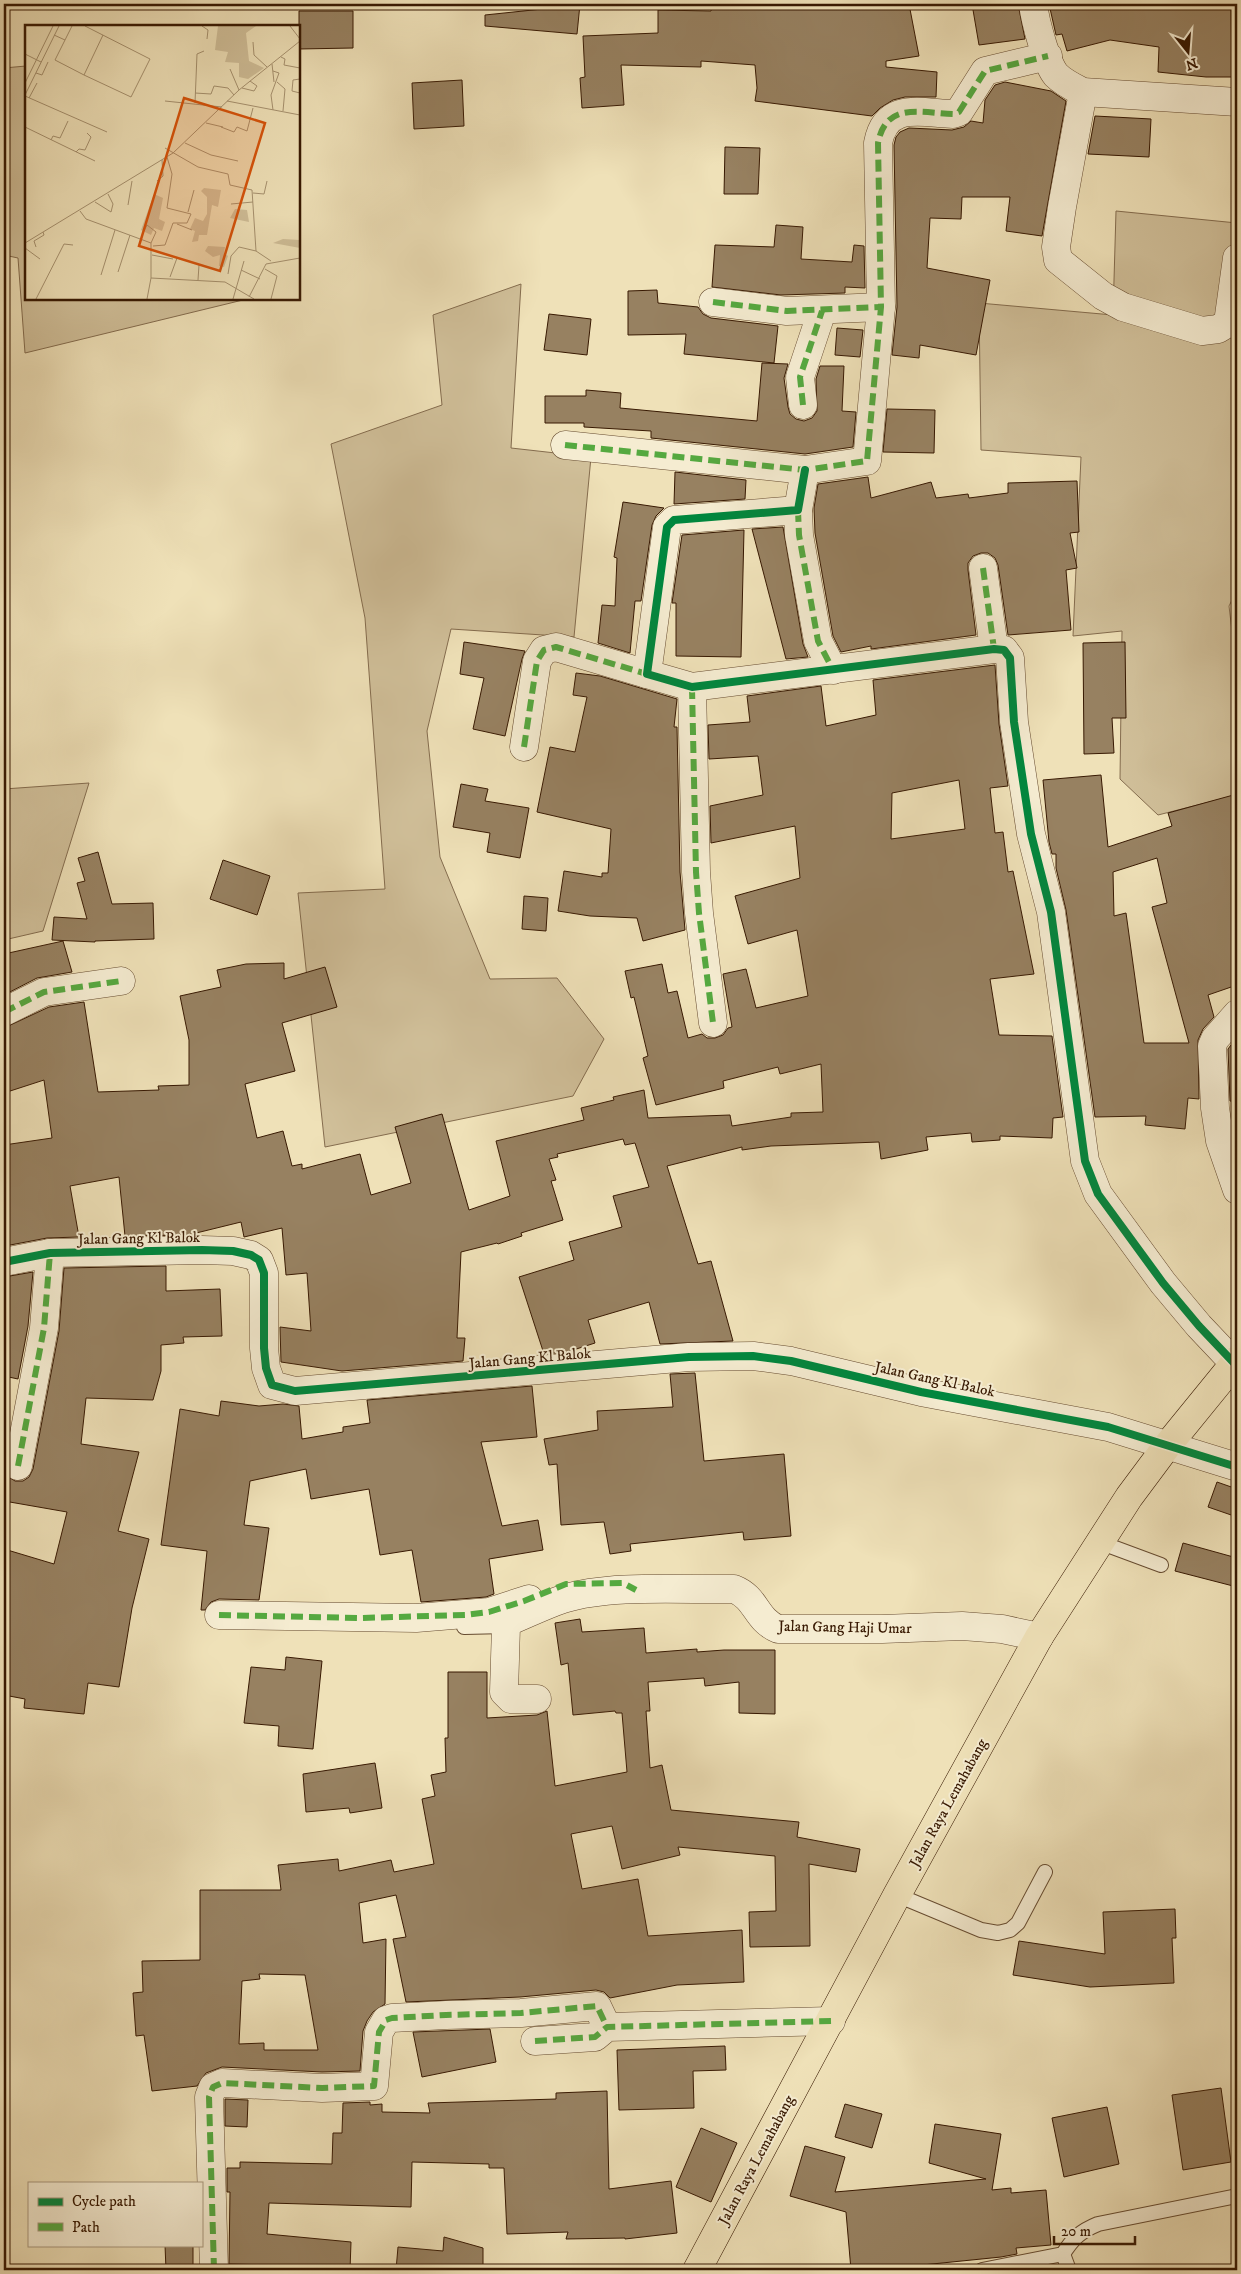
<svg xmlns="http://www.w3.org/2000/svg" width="1241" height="2274" font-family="'IM FELL DW Pica',serif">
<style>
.green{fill:#d0bf99;stroke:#846c4e}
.building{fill:#978161;stroke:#381902;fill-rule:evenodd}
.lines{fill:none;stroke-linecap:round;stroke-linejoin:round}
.lane-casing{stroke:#664b30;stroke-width:16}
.street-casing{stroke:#664b30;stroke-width:29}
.primary-casing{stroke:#381902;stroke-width:29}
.lane{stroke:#f5ecd1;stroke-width:14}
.street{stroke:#f5ecd1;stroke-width:28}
.primary{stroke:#efe1b8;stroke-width:28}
.quiet{stroke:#55a940;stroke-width:6;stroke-dasharray:12 6;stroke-linecap:butt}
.cycleway-casing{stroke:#f5ecd1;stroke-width:11}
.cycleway{stroke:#00873e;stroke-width:8}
.labels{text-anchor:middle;stroke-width:4;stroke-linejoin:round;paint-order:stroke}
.street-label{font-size:15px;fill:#381902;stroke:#f5ecd1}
.inset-road{fill:none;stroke:#a6916f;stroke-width:1}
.view{fill:#d6530b;fill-opacity:0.15;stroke:#d6530b;stroke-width:2.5}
.inset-edge{fill:none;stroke:#381902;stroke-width:2.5}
</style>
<rect width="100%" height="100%" fill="#efe1b8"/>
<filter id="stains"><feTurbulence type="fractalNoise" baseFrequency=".004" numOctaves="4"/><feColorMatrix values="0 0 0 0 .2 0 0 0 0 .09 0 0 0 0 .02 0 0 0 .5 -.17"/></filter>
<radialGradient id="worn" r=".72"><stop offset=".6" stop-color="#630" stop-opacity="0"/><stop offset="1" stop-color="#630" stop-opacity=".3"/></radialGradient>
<g class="green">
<polygon points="26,66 26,299 247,299 25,353 18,258 4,255 4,68"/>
<polygon points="1116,211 1237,223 1237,590 1229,606 1237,673 1237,795 1158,815 1120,779 1122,631 1073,636 1081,457 981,450 979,303 1113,315"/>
<polygon points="521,284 511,448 591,457 574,637 451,629 427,731 440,857 490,979 557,978 604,1039 573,1096 325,1147 298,893 385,889 365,618 331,444 442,405 433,315"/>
<polygon points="89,783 43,931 4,940 4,789"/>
</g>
<g class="building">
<polygon points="552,4 580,4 577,34 485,26 485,15 552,8"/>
<polygon points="712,4 822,4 822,9 850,4 909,4 919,56 886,61 886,67 937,72 936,97 905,97 893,100 880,108 872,116 755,101 757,88 755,65 701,61 701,67 621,65 624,105 582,108 580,78 585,77 583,36 658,33 658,10 711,11"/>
<polygon points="972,4 1018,4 1025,39 979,45"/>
<polygon points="1049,4 1231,4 1232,77 1206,77 1158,72 1159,47 1110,40 1067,51 1062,34 1056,35"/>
<polygon points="299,11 353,11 353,48 299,49"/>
<polygon points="462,80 464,126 414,129 412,83"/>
<polygon points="1005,82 1051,91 1066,101 1042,236 1006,231 1010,197 962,197 961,219 930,218 927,268 990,280 976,355 920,345 919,358 892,355 897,307 894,145 896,137 900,132 909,128 952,130 964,127 971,121 983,123 985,100 995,85"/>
<polygon points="1095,116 1151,119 1149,157 1088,154"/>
<polygon points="725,147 760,148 758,194 724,194"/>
<polygon points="776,225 803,227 801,259 852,262 854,245 864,246 865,288 845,287 845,293 781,295 712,287 715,245 774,247"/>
<polygon points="657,290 658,303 698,307 703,314 711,318 778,326 774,363 684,354 686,334 628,335 628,291"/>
<polygon points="549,314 591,319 587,355 544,350"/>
<polygon points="837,328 863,330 860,357 835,355"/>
<polygon points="762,363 788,364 784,378 788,407 790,414 796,419 804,421 812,418 817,411 816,379 820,366 844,366 842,411 856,412 853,447 805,454 651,438 651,431 584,427 584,423 545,423 545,396 586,396 586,390 621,393 620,408 757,421"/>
<polygon points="887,409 935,410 934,453 883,452"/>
<polygon points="675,472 746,480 745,499 674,504"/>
<polygon points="868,477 871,498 931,482 936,498 968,494 969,498 1008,493 1008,483 1077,481 1079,532 1070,533 1077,568 1066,570 1071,630 1008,635 998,565 995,558 988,553 981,553 973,556 968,563 968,570 976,635 871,649 871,646 841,652 833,636 815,533 814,508 818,484"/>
<polygon points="623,502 664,508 656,516 652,525 641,601 635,601 630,653 598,643 602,605 615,606 617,558 614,557"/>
<polygon points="783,527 803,644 808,657 786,659 752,529"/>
<polygon points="744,530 741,657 676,656 676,603 672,603 682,535"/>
<polygon points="464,642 525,651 522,659 505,736 473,729 484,678 460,674"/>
<polygon points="1125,642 1126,718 1112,718 1114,753 1084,754 1083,643"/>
<path d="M995 665 999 724 1008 786 990 788 995 833 1003 832 1008 872 1013 871 1034 974 990 979 999 1035 1052 1036 1063 1117 1053 1118 1052 1138 1000 1136V1140L972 1142 971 1133 926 1137 928 1150 881 1159 879 1142 771 1146 742 1150V1147L667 1166 698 1264 711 1261 733 1341 660 1344 649 1302 588 1320 595 1343 567 1352 544 1354 519 1277 574 1260 569 1242 622 1227 613 1196 649 1187 635 1143 625 1145 623 1139 557 1154 558 1157 549 1159 556 1180 551 1181 563 1220 521 1233 522 1236 498 1244 497 1243 461 1252 457 1338H465L463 1361 342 1371 281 1362 280 1327 311 1331 307 1273 286 1275 282 1228 244 1237 241 1222 188 1235 125 1236 119 1177 70 1186 79 1237 47 1238 5 1246 4 1145 52 1138 44 1080 4 1093V1028L49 1007 84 1002 98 1092 159 1090 158 1086 189 1085V1040L180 996 221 987 217 970 246 964 284 963V979L325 967 337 1007 282 1023 295 1071 245 1084 257 1138 283 1131 292 1166 302 1164V1169L360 1154 371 1195 411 1183 395 1127 442 1114 469 1210 510 1196 496 1141 584 1120 581 1108 614 1100 613 1097 644 1090 648 1118 730 1115 732 1126 791 1117V1113L823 1112 821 1064 780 1074 778 1067 723 1081 724 1088 656 1105 643 1058 648 1056 634 997 631 998 625 971 662 964 668 993 677 991 688 1038 702 1034 707 1038H715L723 1035 728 1028 732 1027 723 974 746 969 756 1008 808 996 797 930 748 944 735 896 800 878 795 826 711 843 710 806 763 795 758 756 709 759 708 725 750 722 747 696 821 686 826 726 876 715 873 680ZM959 780 965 829 891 839 892 793Z"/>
<polygon points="576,673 600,676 677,699 674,727 677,727 680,872 685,930 643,941 637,918 590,916 558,911 564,871 602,877 602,873 608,873 611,829 537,812 550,747 575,752 587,697 573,695"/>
<path d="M1101 775 1108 847 1172 826 1168 813 1237 794V985L1208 995 1214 1017 1203 1029 1198 1040 1199 1099 1188 1098 1185 1129 1145 1125 1146 1116 1095 1117 1066 910 1056 868V854H1052L1049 842 1043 780ZM1157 858 1167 903 1152 907 1189 1043H1144L1126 913 1114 916 1113 872Z"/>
<polygon points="461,784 488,789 485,801 529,808 520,858 487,852 490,833 453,827"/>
<polygon points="98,852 112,904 153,903 154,939 95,941 95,942 52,940 54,917 87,919 77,883 85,881 78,858"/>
<polygon points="223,860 270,876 257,915 210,899"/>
<polygon points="524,896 548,898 546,931 522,929"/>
<polygon points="63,941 72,972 37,978 4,995 4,954"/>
<polygon points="1231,1045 1237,1045 1237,1102 1230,1101 1228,1049"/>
<polygon points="166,1266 166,1291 220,1289 222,1336 183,1337 184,1343 161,1345 161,1371 153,1400 86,1398 81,1444 139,1452 118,1531 149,1539 132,1608 119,1687 88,1683 84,1714 24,1708 25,1699 4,1695 4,1609 9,1586 4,1585 4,1549 54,1564 67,1512 4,1501 4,1474 15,1481 23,1481 29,1477 33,1469 59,1331 64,1268"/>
<polygon points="33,1272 28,1326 18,1379 4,1376 4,1277"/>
<polygon points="695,1373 704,1461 784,1454 791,1536 744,1540 743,1532 630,1544 631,1551 610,1554 604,1522 561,1525 557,1464 549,1465 544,1439 598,1430 597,1411 673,1407 670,1374"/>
<polygon points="532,1386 537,1437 481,1442 502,1526 538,1520 543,1550 489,1559 494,1594 486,1597 421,1602 412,1550 380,1555 369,1489 311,1499 306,1469 250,1481 244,1525 269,1528 259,1600 219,1599 211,1602 205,1610 201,1610 207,1551 161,1545 180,1409 219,1416 221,1401 259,1406 283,1404 299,1406 302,1439 343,1432 343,1427 370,1423 367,1400"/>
<polygon points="1217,1482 1237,1489 1237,1517 1208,1507"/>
<polygon points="1183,1543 1237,1558 1237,1587 1175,1571"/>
<path d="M580 1619 582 1632 644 1628 646 1653 697 1649V1652L724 1650H775V1714L739 1713V1682L705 1686 704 1678 648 1682 650 1711H646L650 1768 662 1765 671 1810 799 1822 797 1837 860 1849 856 1872 809 1864 810 1946 750 1947 749 1912 776 1911 775 1856 678 1847 680 1855 622 1869 612 1826 571 1834 582 1889 638 1879 648 1936 742 1930 744 1982 677 1985 610 1998 604 1992 596 1990 520 1997 406 2002 393 1939 406 1937 396 1895 359 1903 363 1943 386 1939 385 2004 373 2012 367 2021 363 2031 360 2071 322 2072 222 2067 206 2073 197 2086 152 2091 144 2035 136 2036 133 1993 143 1992 142 1961 200 1960V1890H281L278 1865 338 1859 339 1871 391 1860 394 1872 434 1864 422 1799 435 1796 431 1775 446 1772 445 1738H448V1672H487V1718L537 1715 547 1711 555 1786 627 1772 622 1713H616L615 1711 573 1715 568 1663 561 1665 555 1623ZM259 1974 305 1975 318 2050H264V2043L239 2044 242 1981 260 1979Z"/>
<polygon points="286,1657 322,1661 313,1749 278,1746 279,1726 244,1723 251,1667 285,1670"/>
<polygon points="375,1763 382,1808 350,1813 349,1808 306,1812 303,1774"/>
<polygon points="1175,1909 1176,1938 1172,1938 1174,1983 1090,1987 1013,1975 1019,1941 1105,1954 1103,1912"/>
<polygon points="490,2029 496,2062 422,2077 413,2032"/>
<polygon points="725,2046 726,2070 693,2071 694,2108 619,2110 617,2050"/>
<polygon points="1221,2088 1231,2162 1183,2170 1172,2095"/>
<polygon points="607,2091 609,2189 671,2181 677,2233 625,2239 625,2238 566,2239 568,2232 507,2234 504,2168 489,2168 489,2164 412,2162 411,2207 269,2203 267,2234 351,2242 350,2270 316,2270 316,2266 229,2264 230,2192 227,2192 227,2168 240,2168 240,2162 332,2164 333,2133 342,2133 343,2103 370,2102 370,2105 382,2104 382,2112 430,2113 428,2103 556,2099 556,2093"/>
<polygon points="225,2099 248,2100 247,2127 225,2126"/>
<polygon points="845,2104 882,2114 872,2148 835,2137"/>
<polygon points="1107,2107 1119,2164 1064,2177 1052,2118"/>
<polygon points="935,2124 1001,2134 992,2190 1011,2188 1011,2193 1046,2190 1051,2245 1016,2248 1017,2254 1001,2257 873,2270 851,2270 846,2212 790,2196 805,2146 845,2157 835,2192 986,2179 929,2163"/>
<polygon points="701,2128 737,2143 711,2202 676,2187"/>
<polygon points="444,2237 483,2248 483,2270 396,2270 398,2247 443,2251"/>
<polygon points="165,2245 193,2245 193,2270 166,2270"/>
</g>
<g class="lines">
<defs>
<g id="lane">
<polyline points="1099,1542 1161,1565"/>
<polyline points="464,1627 506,1626"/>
<polyline points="897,1895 981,1930 998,1933 1010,1930 1018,1923 1045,1872"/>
<polyline points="1063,2254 1069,2270"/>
<path d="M982 2270 1063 2254C1073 2238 1081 2231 1098 2224L1237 2196"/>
</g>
<g id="street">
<path d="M1033 4C1035 20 1046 63 1056 75 1064 83 1073 87 1083 92L1237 102"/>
<polyline points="1083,92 1062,207 1056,247 1058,260 1103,296 1123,307 1202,331 1218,329 1228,323 1237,258"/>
<polyline points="713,302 787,311 881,307"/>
<polyline points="803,405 800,377 822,311"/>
<path d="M565 445 805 470 867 461 881 307 878 143C886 101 921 113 953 114L959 112 985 71 1048 56"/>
<polyline points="805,470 798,510 674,520 667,527 647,674 692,687 994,649 1004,650 1010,658 1014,722 1031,834 1051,912 1085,1161 1098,1194 1163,1283 1199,1326 1234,1363"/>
<polyline points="798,510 799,535 818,641 833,670"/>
<polyline points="983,568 994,649"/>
<polyline points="692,687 696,872 699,913 713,1023"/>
<polyline points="524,747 537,661 544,650 556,647 647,674"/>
<polyline points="4,1012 44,992 121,981"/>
<polyline points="1237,1014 1215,1039 1212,1046 1215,1108 1220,1141 1237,1190"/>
<polyline points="4,1262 50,1253 202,1250 233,1251 251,1255 259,1260 264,1273 264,1348 266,1368 272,1385 295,1391 689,1357 753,1356 791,1361 921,1392 1108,1427 1237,1467"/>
<polyline points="18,1466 44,1328 50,1253"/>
<polyline points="219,1615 416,1618 489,1612 529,1599"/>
<path d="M537 1699H511L504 1692 506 1626 510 1621C527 1614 545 1605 563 1599 610 1584 684 1590 734 1589 757 1598 755 1619 778 1629H882L962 1626 1002 1629 1039 1637"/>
<polyline points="535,2041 595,2037 607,2027 831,2021"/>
<polyline points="214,2270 209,2097 213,2087 222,2083 322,2088 374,2086 379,2032 386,2020 392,2018 446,2015 521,2013 597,2006 607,2027"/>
</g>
<polyline id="primary" points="697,2270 897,1895 1039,1637 1129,1497 1167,1446 1237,1360"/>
</defs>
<use href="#lane" class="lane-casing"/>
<use href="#street" class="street-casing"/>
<use href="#primary" class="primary-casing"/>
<use href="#lane" class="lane"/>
<use href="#street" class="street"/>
<use href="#primary" class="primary"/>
<g class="quiet">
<polyline points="713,302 787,311 881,307"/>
<polyline points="803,405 800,377 822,311"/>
<path d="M565 445 805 470 867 461 881 307 878 143C886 101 921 113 953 114L959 112 985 71 1048 56"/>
<polyline points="798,510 799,535 818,641 833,670"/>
<polyline points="983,568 994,649"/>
<polyline points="692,687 696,872 699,913 713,1023"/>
<polyline points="524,747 537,661 544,650 556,647 647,674"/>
<polyline points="4,1012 44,992 121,981"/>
<polyline points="18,1466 44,1328 50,1253"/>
<polyline points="219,1615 360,1618 465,1615 489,1612 524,1601 566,1584 623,1583 636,1590"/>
<polyline points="535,2041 595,2037 607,2027 831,2021"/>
<polyline points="214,2270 209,2097 213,2087 222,2083 322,2088 374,2086 379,2032 386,2020 392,2018 446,2015 521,2013 597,2006 607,2027"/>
</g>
<defs>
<g id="cycleway">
<polyline points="805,470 798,510 674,520 667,527 647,674 692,687 994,649 1004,650 1010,658 1014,722 1031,834 1051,912 1085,1161 1098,1194 1163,1283 1199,1326 1234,1363"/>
<polyline points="4,1262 50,1253 202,1250 233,1251 251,1255 259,1260 264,1273 264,1348 266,1368 272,1385 295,1391 689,1357 753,1356 791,1361 921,1392 1108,1427 1237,1467"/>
</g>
</defs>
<use href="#cycleway" class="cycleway-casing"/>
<use href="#cycleway" class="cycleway"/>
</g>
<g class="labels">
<g class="street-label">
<text transform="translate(139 1238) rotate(-1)" y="5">Jalan Gang Kl Balok</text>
<text transform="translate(530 1358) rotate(-5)" y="5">Jalan Gang Kl Balok</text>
<text transform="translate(935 1379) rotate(12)" y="5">Jalan Gang Kl Balok</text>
<text transform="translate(845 1627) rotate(1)" y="5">Jalan Gang Haji Umar</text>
<text transform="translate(948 1803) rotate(-61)" y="5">Jalan Raya Lemahabang</text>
<text transform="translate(756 2160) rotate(-62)" y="5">Jalan Raya Lemahabang</text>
</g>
</g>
<g transform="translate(25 25)">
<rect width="275" height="275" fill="#efe1b8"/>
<path d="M193 1H231L221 8 224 36 239 43 223 54 214 52V38L200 37 203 27 190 25ZM179 163 196 165 193 182 187 180 182 210H174L173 216 167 217 170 206 165 204 170 193 178 196 182 189V172L176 166ZM129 169 138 173 134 194 140 197 137 206 129 203 126 210 116 205ZM210 184 222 185 224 197 205 193ZM258 214 275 215V223L248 218ZM183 221 200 222 199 228 203 231 199 242 194 241 195 230 188 232 180 226Z" fill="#d0bf99"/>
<path class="inset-road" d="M177 1 183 5 182 14M265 1 275 14M29 10 40 15 30 35 59 50 78 10M40 15 47 1M228 17 229 30 242 42M0 29 16 37M256 32 260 34 259 40 275 43M247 39 249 57M205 44 214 65M11 48 17 50 23 37M59 50 106 72 125 34 60 1M275 54 268 55 267 66 275 68M252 57 260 64 258 86M0 58 28 1M217 63 229 66 232 61 225 56M170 68 186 69 189 61 203 63 209 70M0 70 34 1M0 71 82 107M4 73 12 58M140 76 197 82M202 76 275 90M170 78 172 29 179 26M248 85 246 70 254 48 248 46M181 98 198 102M0 102 70 136M196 102 209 107 212 102 222 106 228 83M26 115 28 111 35 113 43 96M160 118 186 130 213 136M140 123 173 142 203 149 205 160 227 165 231 226 246 236M51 127 54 124 60 125 66 112 62 108M132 156 138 151 137 135M228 168 239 169 242 156M70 177 86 187 88 179 83 169M206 179 228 177M103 180 107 156M55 186 61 194 126 218V253L200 257 229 274M163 187 169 165M152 199 167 205M119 206 122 200 131 207 126 218M0 218 148 128 214 65 275 16M128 221 140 220 148 198H162L166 189 142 183 147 149 142 132M11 222 9 216 19 210 18 207M0 223 15 234M127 230 148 234M240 244 252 251 246 274M216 245 235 254M93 247 105 210M203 249 206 231 214 222 231 226M76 250 90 205M145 252 152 233 156 234M173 255 174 240M224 272 241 239 275 233M11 274 39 219 48 220M122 274 126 253M208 274 219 236"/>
<path class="view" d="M159 73 240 98 195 246 114 221Z"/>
<rect width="275" height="275" class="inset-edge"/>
</g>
<rect width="1241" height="2274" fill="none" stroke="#efe1b8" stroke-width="20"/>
<rect x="5" y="5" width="1231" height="2264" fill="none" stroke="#381902" stroke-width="2.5"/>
<rect x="10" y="10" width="1221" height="2254" fill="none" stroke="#381902"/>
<rect x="28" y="2182" width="175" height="65" fill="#f5ecd1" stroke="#a9987e"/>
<rect x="38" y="2198" width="25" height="8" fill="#00873e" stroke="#a9987e"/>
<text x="72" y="2206" font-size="15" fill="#381902">Cycle path</text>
<rect x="38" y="2223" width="25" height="8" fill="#55a940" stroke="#a9987e"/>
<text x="72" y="2232" font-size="15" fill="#381902">Path</text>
<g transform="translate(1188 52) rotate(163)" stroke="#f5ecd1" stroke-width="4" paint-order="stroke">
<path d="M0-4L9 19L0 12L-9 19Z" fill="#381902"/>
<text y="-8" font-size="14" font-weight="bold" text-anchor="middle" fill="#381902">N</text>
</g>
<path d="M1054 2236v8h81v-8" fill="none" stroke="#381902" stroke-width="2.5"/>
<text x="1061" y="2236" font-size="15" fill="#381902" stroke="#f5ecd1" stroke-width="4" paint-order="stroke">20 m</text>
<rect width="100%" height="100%" filter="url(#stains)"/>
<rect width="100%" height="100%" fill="url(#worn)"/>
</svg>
